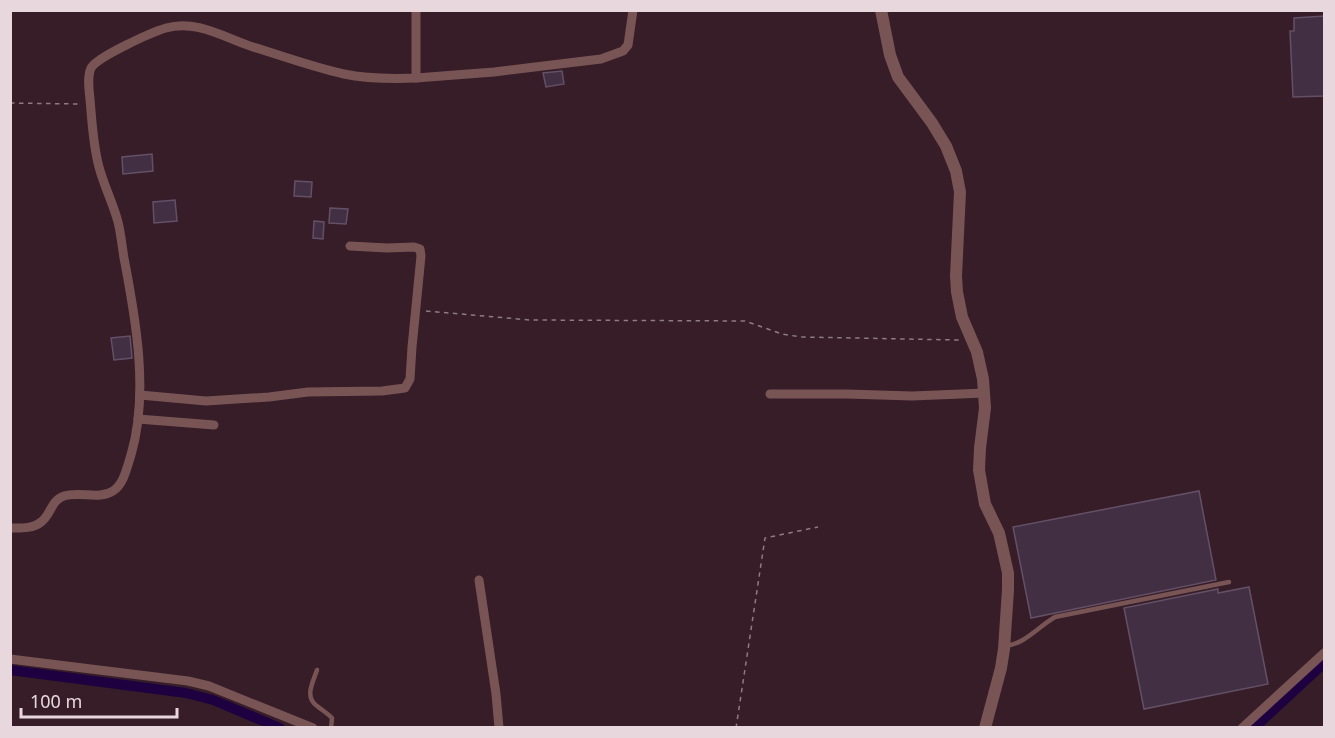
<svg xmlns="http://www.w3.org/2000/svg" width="1335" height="738" font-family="'Noto Sans',sans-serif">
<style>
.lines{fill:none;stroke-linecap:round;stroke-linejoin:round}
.canal{stroke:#1e0040;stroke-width:10}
.building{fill:#422f43;stroke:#645066;stroke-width:1.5}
.path{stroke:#907a83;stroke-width:1.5;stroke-dasharray:4.5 4.5;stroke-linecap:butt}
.service{stroke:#795454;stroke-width:4.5}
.minor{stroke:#795454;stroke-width:9}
.tertiary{stroke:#795454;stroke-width:12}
</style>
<rect width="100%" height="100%" fill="#361d28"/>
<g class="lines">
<g class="canal">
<polyline points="10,670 186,693 213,700 280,728"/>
<polyline points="1254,728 1324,663"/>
</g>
</g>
<g class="building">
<polygon points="1324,16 1324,96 1293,97 1290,31 1294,31 1294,18"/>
<polygon points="562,71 564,84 546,87 543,73"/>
<polygon points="152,154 153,171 123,174 122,157"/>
<polygon points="295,181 312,182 311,197 294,196"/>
<polygon points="175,200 177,221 154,223 153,202"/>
<polygon points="330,208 348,209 346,224 329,223"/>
<polygon points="314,221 324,222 323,239 313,238"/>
<polygon points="130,336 132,358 114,360 111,338"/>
<polygon points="1199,491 1216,580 1031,618 1013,527"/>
<polygon points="1249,587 1268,684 1144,709 1124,608 1218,589 1218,593"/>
</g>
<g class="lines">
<g class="path">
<polyline points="10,103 81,104"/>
<polyline points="426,311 530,320 745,321 782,334 801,337 959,340"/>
<polyline points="736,728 765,538 818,527"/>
</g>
<g class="service">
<path d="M1006 646C1026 643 1038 627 1055 617L1229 582"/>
<path d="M317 670C313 682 304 697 317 706 322 710 327 713 332 718L331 728"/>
</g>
<g class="minor">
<polyline points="416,78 494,72 601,59 623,51 628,45 633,10"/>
<polyline points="770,394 847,394 912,396 985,393"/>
<polyline points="140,395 206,401 269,397 308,392 382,391 405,388 410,379 412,347 421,256 420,249 414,247 387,248 350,246"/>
<polyline points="138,419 214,425"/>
<path d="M10 528C20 528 33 529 41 522 51 515 51 500 64 496 80 491 99 500 113 491 124 484 127 467 131 455 149 394 136 320 124 258 122 246 121 234 118 222 113 203 104 186 99 167 93 145 92 122 90 99 89 90 87 77 91 68 97 57 152 32 166 28 196 19 225 38 253 47 283 56 313 67 344 74 368 79 392 79 416 78V10"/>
<polyline points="479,580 496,694 499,728"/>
<polyline points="10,659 188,681 209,686 313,728"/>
<polyline points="1242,728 1324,653"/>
</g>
<polyline class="tertiary" points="881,10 890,55 898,77 932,123 946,146 956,171 960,192 956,276 957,292 962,317 977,352 983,379 985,408 980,448 979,470 985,504 999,533 1002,546 1008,573 1008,590 1004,649 1001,668 985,728"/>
</g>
<rect width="1335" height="738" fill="none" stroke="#e9d7de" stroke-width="24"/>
<path d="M21 708v9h156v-9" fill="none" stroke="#e9d7de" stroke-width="3"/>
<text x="30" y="708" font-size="18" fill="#e9d7de" stroke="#361d28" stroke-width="4.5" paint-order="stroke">100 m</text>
</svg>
